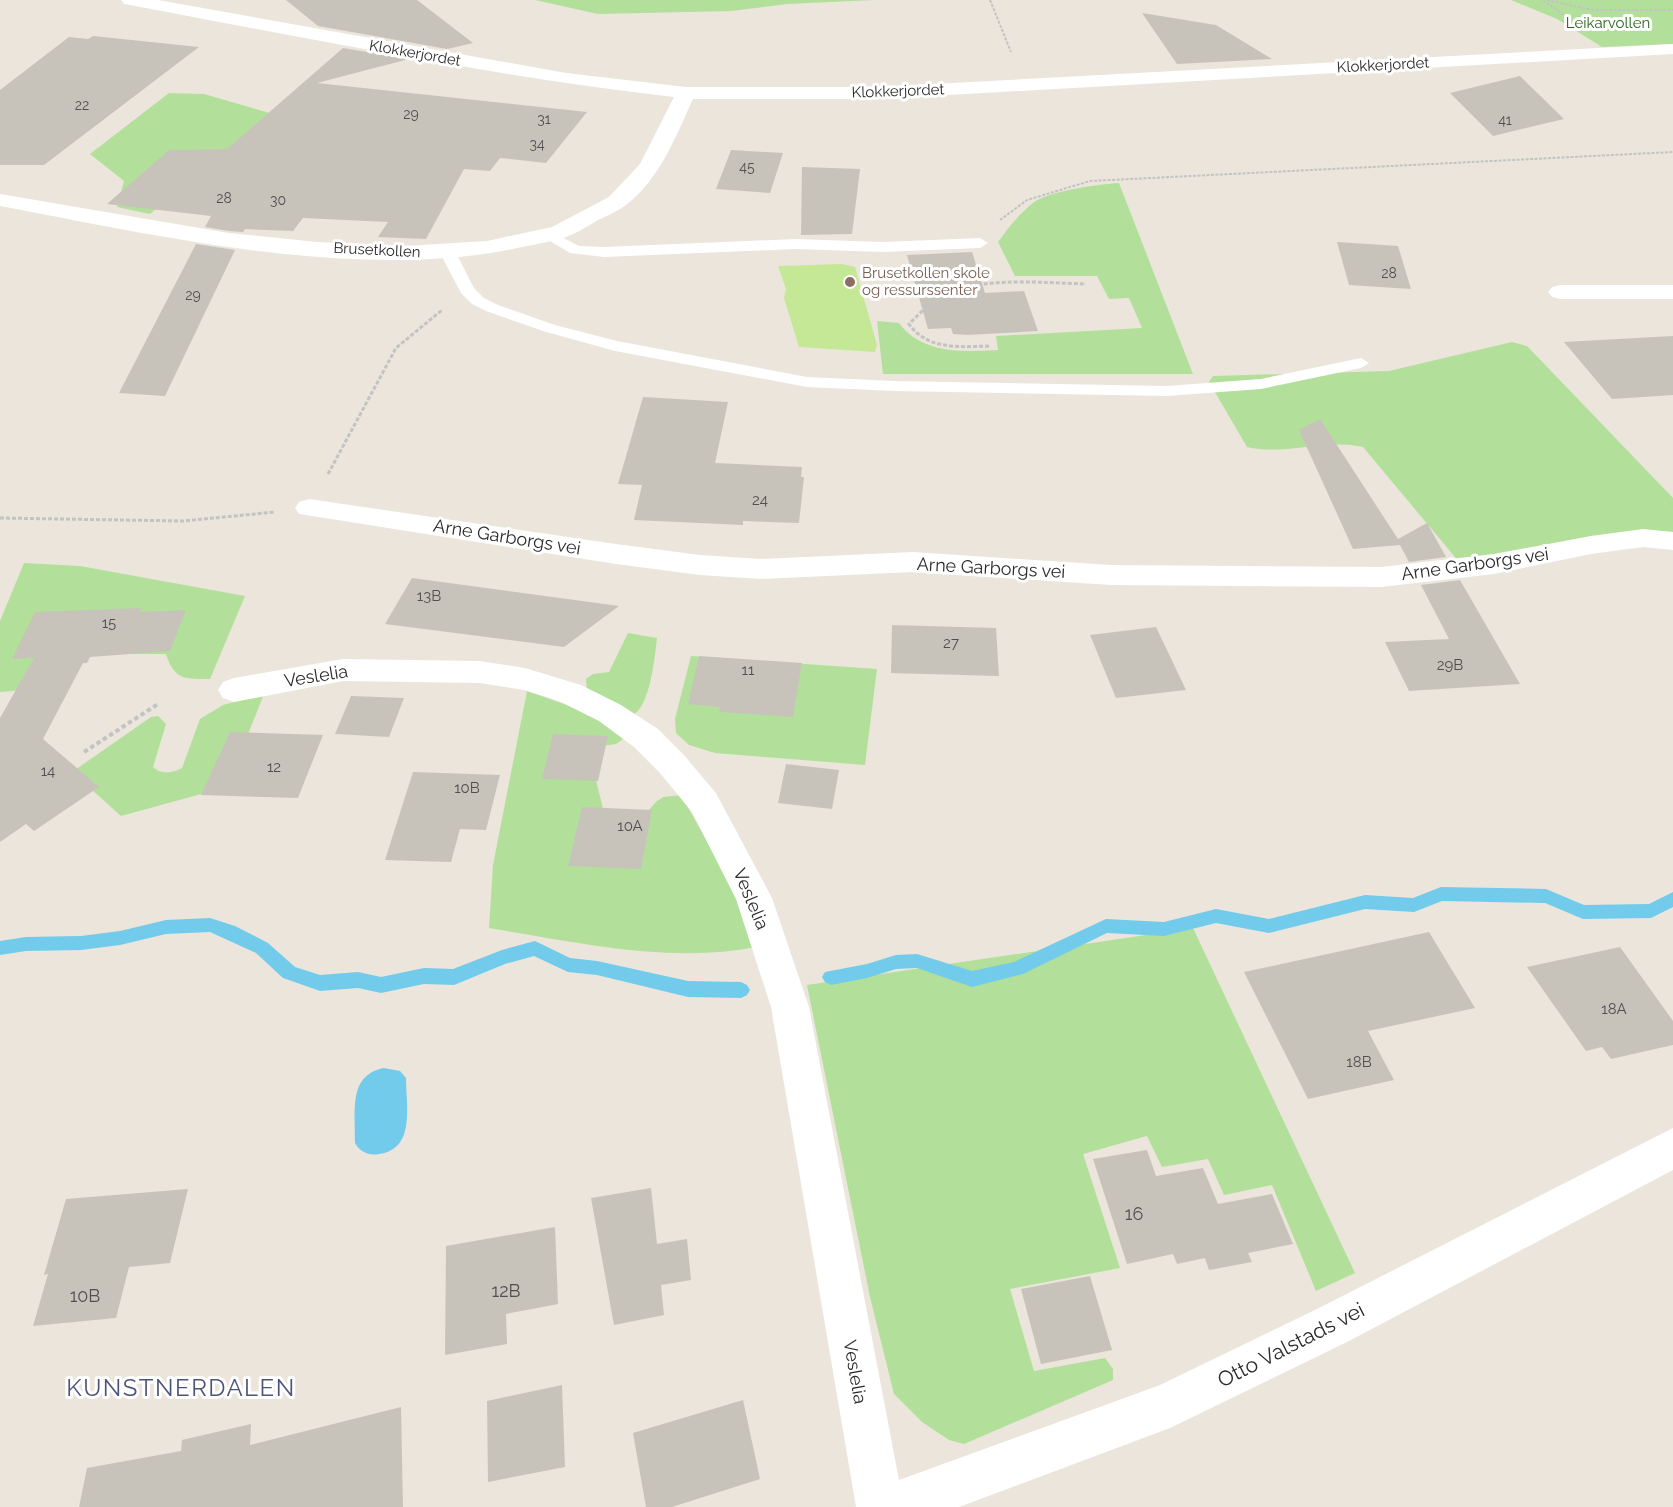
<svg xmlns="http://www.w3.org/2000/svg" width="1673" height="1507" font-family="Raleway,sans-serif">
<style>
.green{fill:#b2e09a}
.pitch{fill:#c5e896}
.water{fill:#72cbeb}
.lines{fill:none;stroke-linecap:round;stroke-linejoin:round}
.stream{fill:#72cbeb;fill-rule:evenodd}
.building{fill:#c7c3bb}
.path-far2{stroke:#c3c3c3;stroke-width:2;stroke-dasharray:3 1.5;stroke-linecap:butt}
.path-far1{stroke:#c3c3c3;stroke-width:3;stroke-dasharray:4 2;stroke-linecap:butt}
.path{stroke:#c3c3c3;stroke-width:4;stroke-dasharray:4.5 3;stroke-linecap:butt}
.service{fill:#fff;fill-rule:evenodd}
.minor{fill:#fff;fill-rule:evenodd}
.education-dot{fill:#8d6e63;stroke:#fff;stroke-width:2}
.labels{text-anchor:middle;stroke-width:6;stroke-linejoin:round;paint-order:stroke}
.far-number-label{font-size:14px;fill:#51504e}
.far-park-label{font-size:15px;fill:#2b641c;stroke:#fff}
.far-street-label{font-size:15px;fill:#2a2a2a;stroke:#fff}
.far-education-label{font-size:15px;fill:#785e54;stroke:#fff;text-anchor:start}
.number-label{font-size:15px;fill:#51504e}
.street-label{font-size:18px;fill:#2a2a2a;stroke:#fff}
.near-number-label{font-size:18px;fill:#51504e}
.near-street-label{font-size:21px;fill:#2a2a2a;stroke:#fff}
.near-neighbourhood-label{font-size:24px;letter-spacing:1.5px;fill:#4c5479;stroke:#fff}
</style>
<rect width="100%" height="100%" fill="#ebe5dc"/>
<g class="green">
<polygon points="535,0 874,0 787,4 731,11 598,14"/>
<polygon points="1511,0 1673,0 1673,44 1602,47 1557,19"/>
<polygon points="169,93 204,94 273,114 150,214 117,207 124,181 90,154"/>
<path d="M1119 183 1193 374H883L877 321 899 323C922 354 962 352 998 350L996 336 1142 328 1129 298 1109 299 1097 276H1015L998 242C1008 228 1019 214 1033 203 1047 191 1100 184 1119 183Z"/>
<path d="M1512 342 1527 346 1673 498V534L1460 563 1363 447C1325 438 1285 456 1247 447L1209 382 1213 376 1389 371Z"/>
<path d="M24 563 80 566 245 596 210 679C185 679 174 680 166 654H80L38 689 0 692V621Z"/>
<path d="M628 633 657 638C655 655 650 709 632 715L587 691 586 679 593 674 609 672Z"/>
<polygon points="691,656 877,669 865,765 715,753 689,745 676,733 675,719"/>
<path d="M527 691 589 713 626 737 616 744 588 748 613 849 657 801 663 797 681 795 732 886 757 947C669 964 576 942 489 928L493 865Z"/>
<path d="M264 694 227 787 121 816 72 772 151 717 158 716 166 724 153 767C161 775 173 773 182 768L200 719 223 705Z"/>
<polygon points="1193,928 1355,1273 1316,1291 1272,1185 1224,1195 1208,1159 1162,1167 1147,1136 1083,1154 1120,1268 1010,1289 1034,1371 1105,1358 1113,1369 1113,1380 964,1444 949,1440 922,1422 894,1394 870,1297 807,985"/>
</g>
<polygon class="pitch" points="842,264 855,267 877,345 875,352 799,347 784,298 786,289 778,266"/>
<path class="water" d="M384 1068 400 1071 406 1078C406 1106 416 1149 379 1154 369 1156 360 1152 355 1143 356 1113 347 1075 384 1068Z"/>
<g class="lines">
<g class="stream">
<polygon points="1441,887 1546,889 1584,905 1649,904 1673,892 1673,907 1651,918 1583,919 1545,903 1442,901 1414,912 1365,909 1269,933 1216,923 1164,936 1107,933 1023,974 972,987 917,968 896,969 867,978 831,985 825,982 822,977 825,972 867,964 896,955 917,954 972,971 1014,962 1106,919 1164,922 1216,909 1269,919 1365,895 1413,898"/>
<polygon points="210,918 235,926 268,943 295,967 320,975 358,972 381,977 424,968 453,969 502,950 535,941 570,958 597,961 688,981 741,982 747,985 750,990 747,995 741,998 688,997 597,975 568,972 534,956 505,964 454,985 424,984 381,993 358,988 320,991 289,980 283,978 256,953 210,932 166,934 120,945 81,950 26,951 0,955 0,941 26,937 81,936 120,931 166,920"/>
</g>
</g>
<g class="building">
<polygon points="286,0 417,0 473,43 447,49 318,26"/>
<polygon points="1142,13 1216,25 1272,59 1177,64"/>
<polygon points="93,36 199,47 44,165 0,165 0,90 69,37 88,39"/>
<polygon points="343,48 409,59 317,83 587,112 546,163 500,158 490,171 464,169 426,239 378,237 388,222 303,218 293,231 245,229 243,232 229,231 205,227 211,216 107,204 169,150 227,149"/>
<polygon points="1520,76 1564,119 1493,136 1450,93"/>
<polygon points="731,150 783,153 770,193 716,189"/>
<polygon points="802,167 860,169 852,234 801,235"/>
<polygon points="1337,242 1398,246 1411,289 1349,285"/>
<polygon points="196,244 235,250 165,396 119,393"/>
<polygon points="972,252 985,293 1024,291 1038,331 967,335 953,334 951,328 928,329 907,255"/>
<polygon points="1673,336 1673,395 1612,399 1564,342"/>
<polygon points="643,397 728,402 715,463 802,467 801,477 804,477 799,523 743,521 743,525 634,520 642,485 618,484"/>
<polygon points="1320,419 1398,539 1427,523 1446,557 1409,562 1400,545 1353,549 1299,430"/>
<polygon points="412,578 619,606 564,647 385,624"/>
<polygon points="1460,580 1520,684 1409,691 1385,642 1449,639 1421,585"/>
<polygon points="141,608 140,612 186,610 170,651 90,657 87,663 83,663 43,739 99,787 34,831 26,824 0,842 0,718 34,658 12,659 35,612"/>
<polygon points="892,625 996,628 999,676 891,673"/>
<polygon points="1156,627 1186,690 1116,698 1090,635"/>
<polygon points="699,656 802,663 793,717 719,712 720,707 688,704"/>
<polygon points="351,696 404,698 389,737 335,734"/>
<polygon points="230,732 323,735 298,798 201,795"/>
<polygon points="553,734 608,736 598,781 542,779"/>
<polygon points="786,764 839,770 832,809 778,803"/>
<polygon points="413,772 500,775 486,830 460,829 451,862 385,860"/>
<polygon points="582,807 652,810 641,869 568,866"/>
<polygon points="1429,932 1475,1008 1368,1031 1394,1080 1308,1099 1244,972"/>
<polygon points="1620,947 1673,1021 1673,1045 1611,1059 1602,1047 1586,1051 1527,967"/>
<polygon points="1147,1150 1156,1176 1203,1168 1218,1204 1272,1194 1293,1244 1248,1253 1252,1262 1209,1270 1205,1258 1177,1264 1173,1254 1127,1264 1093,1159"/>
<polygon points="651,1188 657,1244 687,1239 691,1280 661,1285 664,1315 614,1325 591,1198"/>
<polygon points="188,1189 170,1263 129,1267 116,1318 33,1326 48,1274 44,1275 66,1199"/>
<polygon points="555,1227 558,1304 506,1314 507,1344 445,1355 446,1246"/>
<polygon points="1090,1276 1112,1350 1041,1364 1021,1289"/>
<polygon points="562,1385 565,1467 488,1482 487,1401"/>
<polygon points="743,1400 760,1479 672,1507 646,1507 633,1433"/>
<polygon points="401,1407 403,1507 79,1507 87,1468 181,1451 182,1440 251,1424 250,1445"/>
</g>
<g class="lines">
<g class="path-far2">
<polyline points="990,0 1011,52"/>
<polyline points="1543,0 1572,21"/>
<polyline points="1547,0 1593,10 1673,10"/>
<polyline points="1000,220 1027,200 1090,181 1673,152"/>
</g>
<g class="path-far1">
<path d="M989 346C960 347 927 350 909 324 920 313 931 302 944 295 983 276 1044 283 1086 284"/>
<polyline points="328,474 396,348 442,310"/>
<polyline points="0,518 183,521 275,512"/>
</g>
<polyline class="path" points="84,752 158,704"/>
<g class="service">
<polygon points="550,231 579,246 604,247 796,239 882,242 980,238 988,243 980,248 882,252 796,249 604,257 570,253 545,238 543,235 545,232"/>
<polygon points="448,248 456,253 474,288 484,298 498,305 555,325 617,341 807,377 894,381 1167,386 1261,379 1361,358 1369,363 1361,368 1261,389 1167,396 894,391 807,387 615,351 543,331 486,311 472,304 461,293 440,253"/>
</g>
<g class="minor">
<path d="M121 0H158L566 73 686 87H878L1673 44V54L878 99H693C676 136 660 179 626 205 618 211 607 216 598 220 588 226 577 233 566 237 552 242 536 244 522 247 362 283 160 236 0 206V194L229 233 317 242 405 246 487 241 552 227 609 197 640 164 674 97C492 76 311 39 130 5L124 4Z"/>
<polygon points="1560,285 1673,285 1673,299 1560,299 1552,297 1548,292 1552,287"/>
<polygon points="309,499 616,544 700,555 761,559 913,552 1111,565 1381,567 1494,554 1591,536 1643,529 1673,532 1673,550 1643,547 1591,554 1494,574 1381,587 1111,585 913,572 761,579 700,575 616,564 299,514 295,508 299,502"/>
<polygon points="343,659 480,661 525,668 581,685 621,705 658,729 683,754 716,793 772,898 809,1007 899,1480 1160,1385 1317,1309 1673,1128 1673,1170 1349,1341 1170,1428 959,1507 856,1507 771,1007 736,899 692,812 659,772 634,747 599,721 559,701 524,690 480,683 343,681 234,702 223,698 218,690 223,682 234,678"/>
</g>
</g>
<circle class="education-dot" cx="850" cy="282" r="6"/>
<g class="labels">
<g class="far-number-label">
<text x="82" y="110">22</text>
<text x="411" y="119">29</text>
<text x="544" y="124">31</text>
<text x="1505" y="125">41</text>
<text x="537" y="149">34</text>
<text x="747" y="172">45</text>
<text x="224" y="203">28</text>
<text x="278" y="205">30</text>
<text x="1389" y="278">28</text>
<text x="193" y="300">29</text>
</g>
<g class="far-park-label">
<text x="1608" y="28">Leikarvollen</text>
</g>
<g class="far-street-label">
<text transform="translate(415 53) rotate(10)" y="5">Klokkerjordet</text>
<text transform="translate(1383 65) rotate(-3)" y="5">Klokkerjordet</text>
<text transform="translate(898 91) rotate(-2)" y="5">Klokkerjordet</text>
<text transform="translate(377 250) rotate(3)" y="5">Brusetkollen</text>
</g>
<g class="far-education-label">
<text x="862" y="278">Brusetkollen skole<tspan x="862" dy="17">og ressurssenter</tspan></text>
</g>
<g class="number-label">
<text x="760" y="505">24</text>
<text x="429" y="601">13B</text>
<text x="109" y="628">15</text>
<text x="951" y="648">27</text>
<text x="1450" y="670">29B</text>
<text x="748" y="675">11</text>
<text x="274" y="772">12</text>
<text x="48" y="776">14</text>
<text x="467" y="793">10B</text>
<text x="630" y="831">10A</text>
<text x="1614" y="1014">18A</text>
<text x="1359" y="1067">18B</text>
</g>
<g class="street-label">
<text transform="translate(507 537) rotate(9)" y="6">Arne Garborgs vei</text>
<text transform="translate(1475 564) rotate(-8)" y="6">Arne Garborgs vei</text>
<text transform="translate(991 568) rotate(3)" y="6">Arne Garborgs vei</text>
<text transform="translate(316 676) rotate(-9)" y="6">Veslelia</text>
<text transform="translate(751 899) rotate(67)" y="6">Veslelia</text>
<text transform="translate(855 1372) rotate(80)" y="6">Veslelia</text>
</g>
<g class="near-number-label">
<text x="1134" y="1220">16</text>
<text x="506" y="1297">12B</text>
<text x="85" y="1302">10B</text>
</g>
<g class="near-street-label">
<text transform="translate(1291 1345) rotate(-27)" y="7">Otto Valstads vei</text>
</g>
<g class="near-neighbourhood-label">
<text x="181" y="1396">KUNSTNERDALEN</text>
</g>
</g>
</svg>
